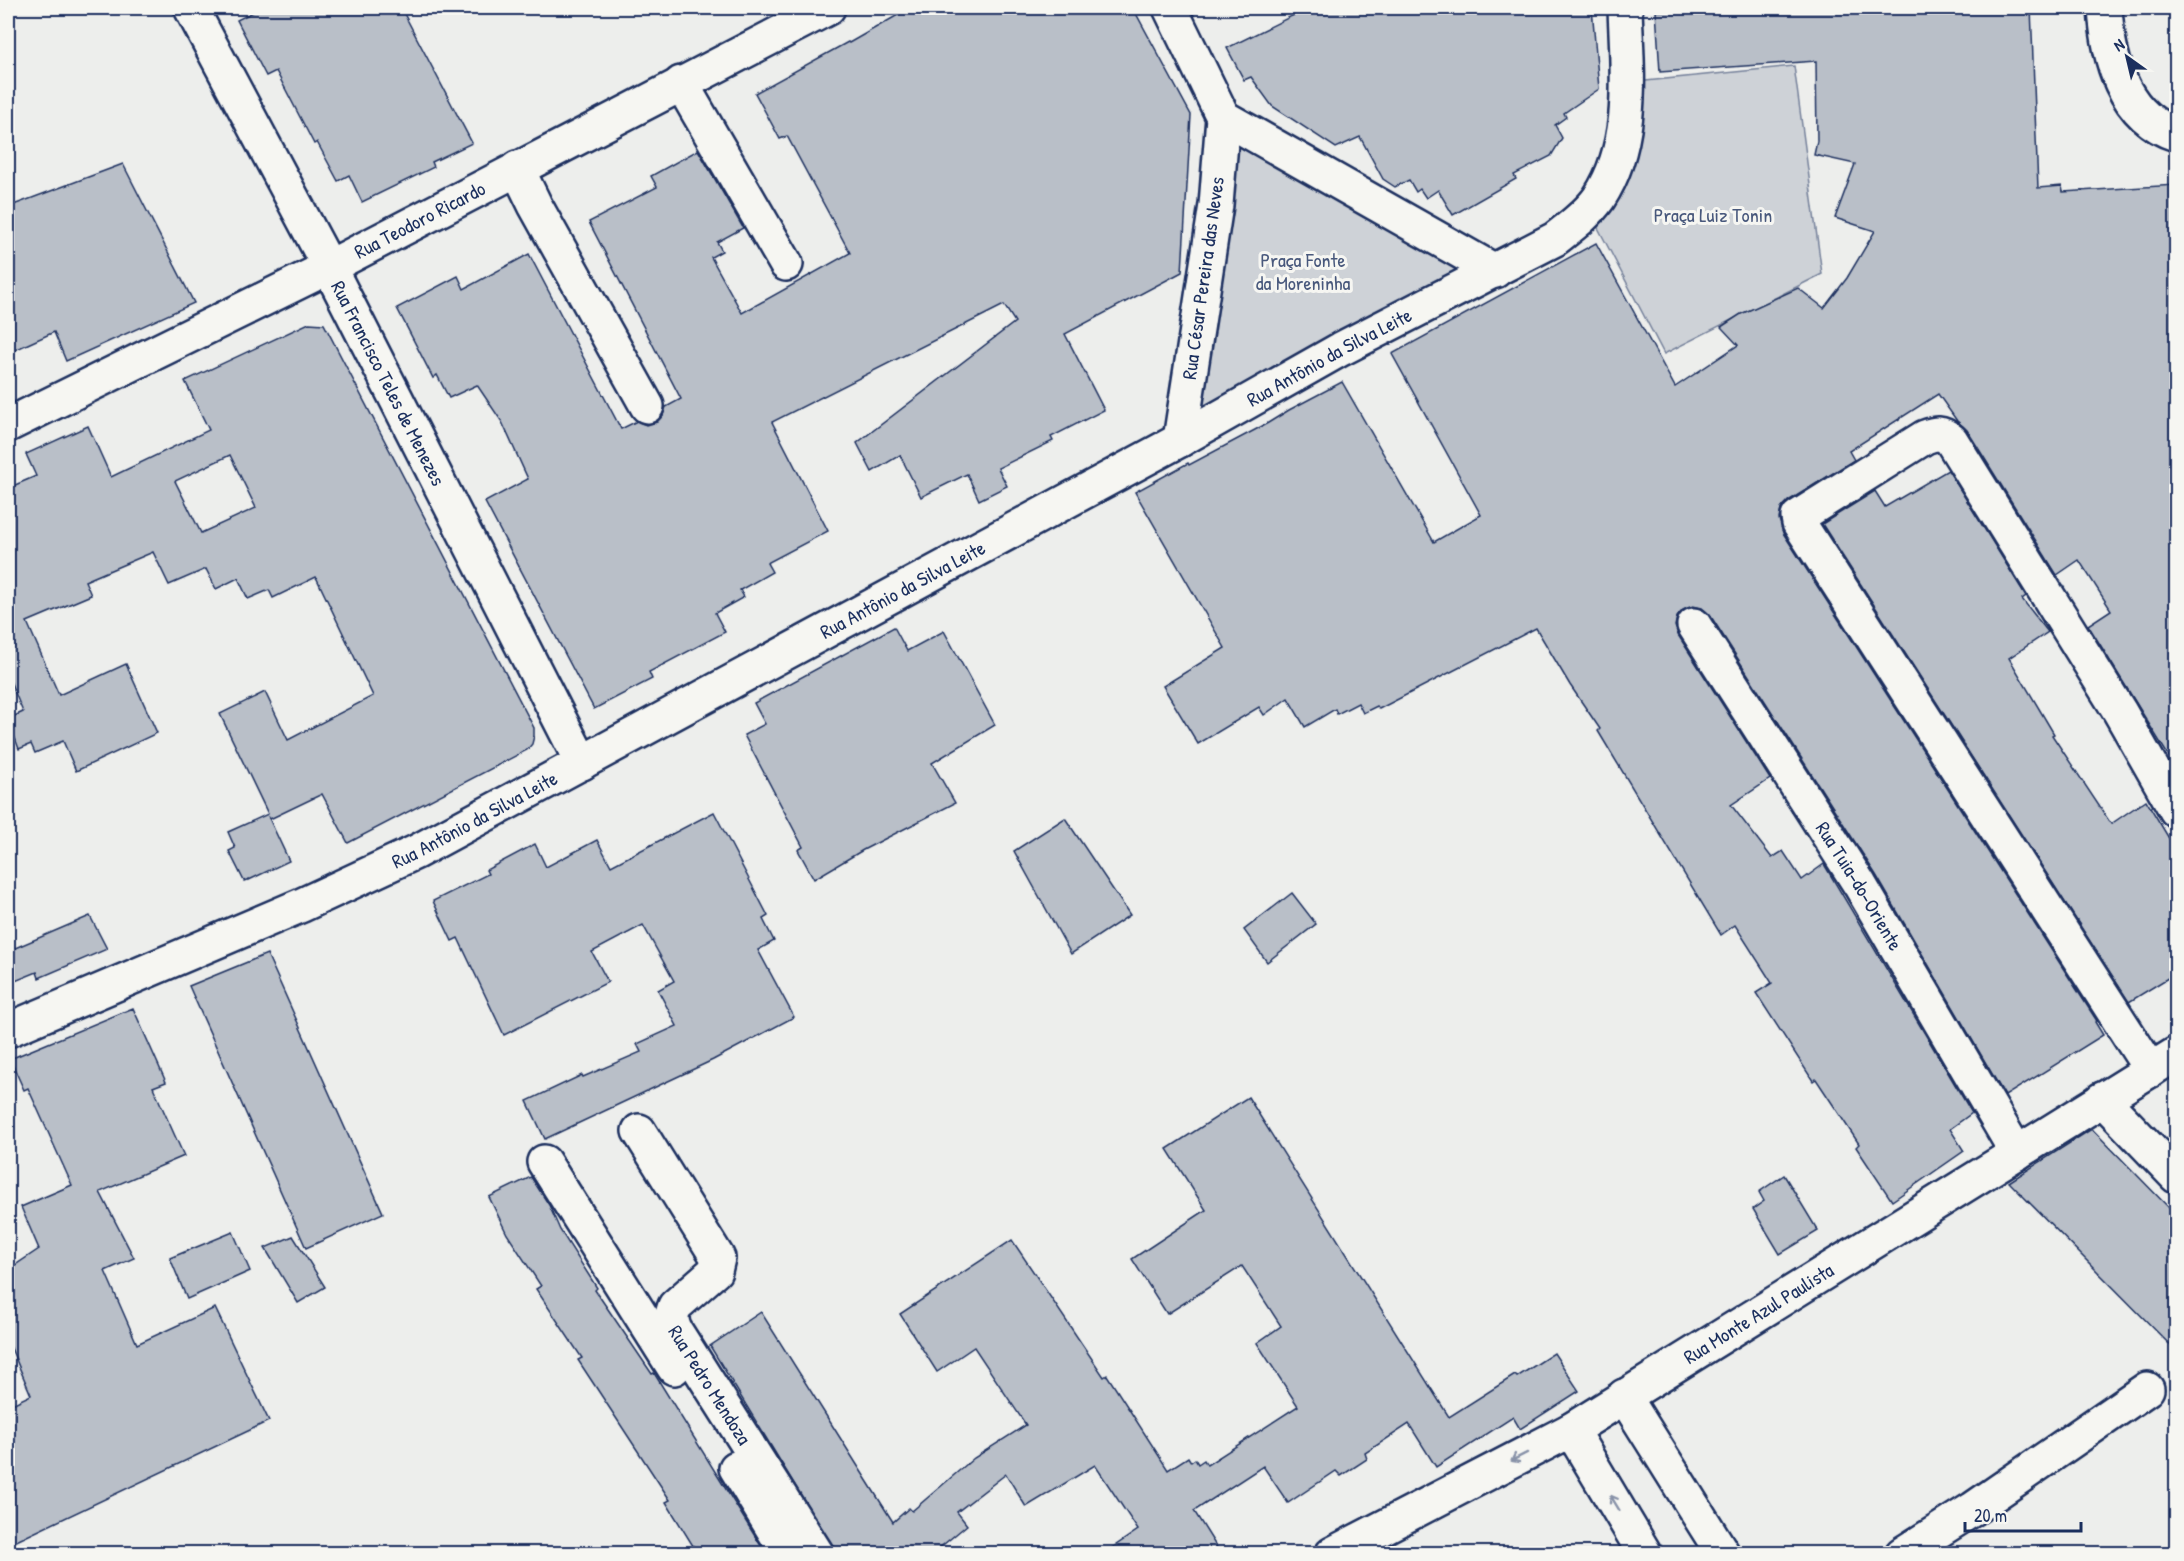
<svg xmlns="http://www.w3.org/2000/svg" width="2184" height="1561" font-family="'Patrick Hand',sans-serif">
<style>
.green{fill:#ced2d7;stroke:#74809a;stroke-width:1.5}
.building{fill:#b9bfc8;stroke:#1b2f5e;stroke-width:1.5;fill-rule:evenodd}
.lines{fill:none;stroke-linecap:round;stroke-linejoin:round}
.minor-casing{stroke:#1b2f5e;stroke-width:38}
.minor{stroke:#f6f6f2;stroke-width:33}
.oneway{stroke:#8892a8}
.labels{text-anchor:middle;stroke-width:6;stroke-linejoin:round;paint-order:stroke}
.park-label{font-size:20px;fill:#48587c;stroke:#f6f6f2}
.street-label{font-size:20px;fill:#1b2f5e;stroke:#f6f6f2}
</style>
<rect width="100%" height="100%" fill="#edeeec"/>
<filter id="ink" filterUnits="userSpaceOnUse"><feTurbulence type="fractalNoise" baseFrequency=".0167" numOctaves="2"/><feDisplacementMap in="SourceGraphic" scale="12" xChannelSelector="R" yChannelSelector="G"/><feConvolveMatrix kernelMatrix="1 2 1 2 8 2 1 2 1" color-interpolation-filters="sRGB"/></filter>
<g filter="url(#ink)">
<g class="green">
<polygon points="1794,66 1822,274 1664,354 1595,222 1636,82"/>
<polygon points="1232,129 1475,276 1201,422"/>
</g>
<g class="building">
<polygon points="261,8 401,8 472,143 432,162 434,167 362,202 349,175 338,181 317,142 314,144 276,71 266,76 237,20"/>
<polygon points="910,8 1133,8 1191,115 1182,272 1065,334 1104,410 1051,437 1053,441 998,468 1007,486 979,500 967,474 921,497 900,455 872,472 857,443 1015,322 1004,305 772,422 828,531 767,563 772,572 740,590 744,597 715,613 725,632 649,672 652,679 594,709 485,502 528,479 502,422 477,385 449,398 437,375 433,378 397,308 458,276 464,289 529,254 621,429 637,421 646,425 657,422 663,415 666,407 681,399 589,222 657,187 651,176 698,150 743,228 717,242 722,251 711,257 742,313 850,253 787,136 780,139 755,93 848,42 849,43"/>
<polygon points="1308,8 1592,8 1599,89 1564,113 1566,117 1555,125 1562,138 1551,156 1514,175 1516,179 1453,215 1438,190 1426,198 1420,189 1416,192 1409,180 1395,187 1383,179 1360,137 1336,148 1272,106 1251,77 1244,80 1227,48"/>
<polygon points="1736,8 1736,11 1769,11 1830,8 2031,8 2038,188 2062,186 2063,192 2176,185 2176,768 2088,625 2111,610 2079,560 2057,575 1967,430 1957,421 1938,394 1849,451 1854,460 1788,501 1781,509 1779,519 1783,533 2097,1021 2095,1022 2103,1035 2005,1096 1876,875 1710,615 1702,608 1693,606 1683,610 1677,617 1675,626 1678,635 1770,779 1731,805 1772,858 1783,851 1802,880 1824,864 1972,1113 1950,1129 1964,1151 1892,1201 1856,1147 1859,1144 1816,1079 1813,1081 1756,993 1772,983 1735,925 1721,935 1598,731 1600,729 1570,685 1536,628 1379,709 1377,706 1363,713 1358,703 1337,714 1335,709 1305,727 1288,698 1264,715 1259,707 1198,744 1163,686 1225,648 1135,492 1188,463 1189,465 1268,423 1289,410 1342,382 1434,542 1481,515 1392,354 1596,243 1675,387 1738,345 1721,327 1741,314 1798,288 1824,308 1847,278 1875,231 1835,218 1855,164 1814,155 1817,141 1816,61 1660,72 1656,11"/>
<polygon points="123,164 194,303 66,361 54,332 8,353 8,207"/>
<path d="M309 323 324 324 534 728V736L532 744 527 750 348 843 322 794 270 819 268 816 289 861 249 880V879L244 881 229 851 235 848 228 832 268 814 220 714 265 692 288 740 373 696 316 577 273 598 269 590 248 599 238 578 216 589 206 569 169 585 153 552 85 581 91 595 27 622 59 695 126 664 157 733 76 771 63 741 35 753 31 744 19 749 8 719 23 712 8 676V488L36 476 26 454 88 426 111 477 209 430 185 381ZM230 455 256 508 201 533 175 481Z"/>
<polygon points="1948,470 2026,596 2022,599 2048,632 2009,658 2054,734 2052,735 2111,824 2146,800 2176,850 2176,973 2129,1002 1822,524 1875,491 1885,507"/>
<polygon points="894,627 907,651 944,631 995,725 932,763 955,803 863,850 814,879 798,850 803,847 744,735 765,724 754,703"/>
<polygon points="714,812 768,916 763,919 774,941 758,950 794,1017 713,1060 545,1139 527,1101 582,1075 583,1077 641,1052 637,1044 677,1026 658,990 674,981 643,925 592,952 608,982 504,1035 458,938 452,941 433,901 488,874 486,870 535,844 546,867 597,840 611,866"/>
<polygon points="1065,818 1130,915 1071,954 1014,851"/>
<polygon points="1292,893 1316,924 1267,962 1244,930"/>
<polygon points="90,916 107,949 39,978 37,972 8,984 8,951"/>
<polygon points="267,954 383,1213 306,1248 189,986"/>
<polygon points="133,1008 166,1082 153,1087 184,1156 100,1192 134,1258 105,1271 137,1344 215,1308 269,1421 8,1545 8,1406 31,1395 8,1341 8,1270 39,1249 21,1207 72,1185 28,1088 24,1090 10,1059"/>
<polygon points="1248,1097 1449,1417 1515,1375 1517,1377 1554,1353 1579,1391 1520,1429 1513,1417 1436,1467 1409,1424 1365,1453 1367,1459 1341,1476 1336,1471 1288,1503 1263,1466 1194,1511 1221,1554 1103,1554 1138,1530 1095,1465 1026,1507 1006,1474 957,1512 967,1525 932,1554 837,1554 710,1346 761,1312 893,1522 909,1508 912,1511 974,1458 1026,1425 974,1347 937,1372 900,1314 1012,1240 1104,1377 1107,1375 1168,1470 1188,1457 1191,1462 1195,1459 1198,1464 1204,1460 1207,1465 1298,1406 1257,1343 1281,1326 1242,1266 1167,1314 1132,1259 1206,1210 1167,1149"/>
<polygon points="2090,1130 2093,1130 2176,1215 2176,1351 2009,1182"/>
<polygon points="1784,1175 1818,1231 1780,1254 1753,1209 1764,1201 1759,1192"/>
<polygon points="531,1177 549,1205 560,1230 597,1288 595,1290 652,1374 654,1373 766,1554 698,1554 666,1502 670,1500 578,1360 582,1358 536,1289 541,1286 507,1234 489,1197"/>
<polygon points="233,1232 250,1271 187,1299 170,1258"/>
<polygon points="293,1236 325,1287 298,1303 265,1248"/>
</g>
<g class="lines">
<defs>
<g id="minor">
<path id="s1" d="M191 8 329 267 582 763"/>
<polyline points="1170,8 1223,117 1216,205 1180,440"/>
<path d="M2105 8C2108 58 2123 117 2176 134"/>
<polyline points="681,83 786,264"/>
<polyline points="1223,117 1495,271"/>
<polyline points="517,168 535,205 647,406"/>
<path id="s2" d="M8 425 329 267 828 8"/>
<path id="s3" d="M1694 625 1860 885 2017 1153"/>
<path id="s4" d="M8 1030 302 905 416 852 1180 440 1341 349 1555 239C1570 227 1588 214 1599 198 1636 142 1627 71 1625 8"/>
<path d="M2151 1070 1799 523 1798 517 1925 437C1936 433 1942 432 1951 440L2120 712 2176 810"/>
<polyline points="2102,1099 2176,1176"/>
<path id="s5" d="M639 1131 718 1258 715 1271 675 1306C671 1315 671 1321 675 1330L817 1554"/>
<polyline points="544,1162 674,1368"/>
<polyline points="1624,1396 1723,1554"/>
<polyline points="1571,1430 1645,1554"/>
<polyline points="736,1468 788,1554"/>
<path id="s6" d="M1332 1554 1571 1430 2176 1054"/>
<polyline points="1902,1554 1973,1509 2147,1389"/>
</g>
</defs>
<use href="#minor" class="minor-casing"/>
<use href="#minor" class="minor"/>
</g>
<defs><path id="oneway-shaft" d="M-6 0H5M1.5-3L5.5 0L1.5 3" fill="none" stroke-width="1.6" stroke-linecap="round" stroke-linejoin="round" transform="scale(1.5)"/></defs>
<g class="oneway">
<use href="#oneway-shaft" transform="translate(1519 1457) rotate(153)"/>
<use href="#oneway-shaft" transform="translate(1615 1503) rotate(-121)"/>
</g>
</g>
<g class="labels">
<g class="park-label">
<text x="1713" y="222">Praça Luiz Tonin</text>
<text x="1303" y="267">Praça Fonte<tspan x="1303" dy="23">da Moreninha</tspan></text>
</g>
<g class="street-label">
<text dy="7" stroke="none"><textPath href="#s2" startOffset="460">Rua Teodoro Ricardo</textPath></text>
<text transform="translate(1203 278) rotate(-82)" y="7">Rua César Pereira das Neves</text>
<text dy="7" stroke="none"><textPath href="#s4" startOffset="1484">Rua Antônio da Silva Leite</textPath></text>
<text dy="7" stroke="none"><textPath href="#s1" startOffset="424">Rua Francisco Teles de Menezes</textPath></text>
<text dy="7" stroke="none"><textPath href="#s4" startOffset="998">Rua Antônio da Silva Leite</textPath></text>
<text dy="7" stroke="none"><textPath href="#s4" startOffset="512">Rua Antônio da Silva Leite</textPath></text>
<text dy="7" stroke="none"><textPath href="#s3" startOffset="309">Rua Tuia-do-Oriente</textPath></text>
<text dy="7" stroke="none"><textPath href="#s6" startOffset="490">Rua Monte Azul Paulista</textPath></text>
<text dy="7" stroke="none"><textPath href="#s5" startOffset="306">Rua Pedro Mendoza</textPath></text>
</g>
</g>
<rect width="2184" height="1561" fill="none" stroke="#f6f6f2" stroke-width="30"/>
<rect x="15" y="15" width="2154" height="1531" fill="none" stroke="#1b2f5e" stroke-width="2" filter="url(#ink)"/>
<g transform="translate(2127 57) rotate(326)" stroke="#f6f6f2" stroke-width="4.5" paint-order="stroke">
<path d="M0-4.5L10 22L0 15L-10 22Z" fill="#1b2f5e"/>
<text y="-9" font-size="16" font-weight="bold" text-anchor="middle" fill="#1b2f5e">N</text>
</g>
<path d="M1965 1522v9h116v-9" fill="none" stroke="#1b2f5e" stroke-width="3"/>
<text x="1974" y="1522" font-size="18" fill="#1b2f5e" stroke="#f6f6f2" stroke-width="4.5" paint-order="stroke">20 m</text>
</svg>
